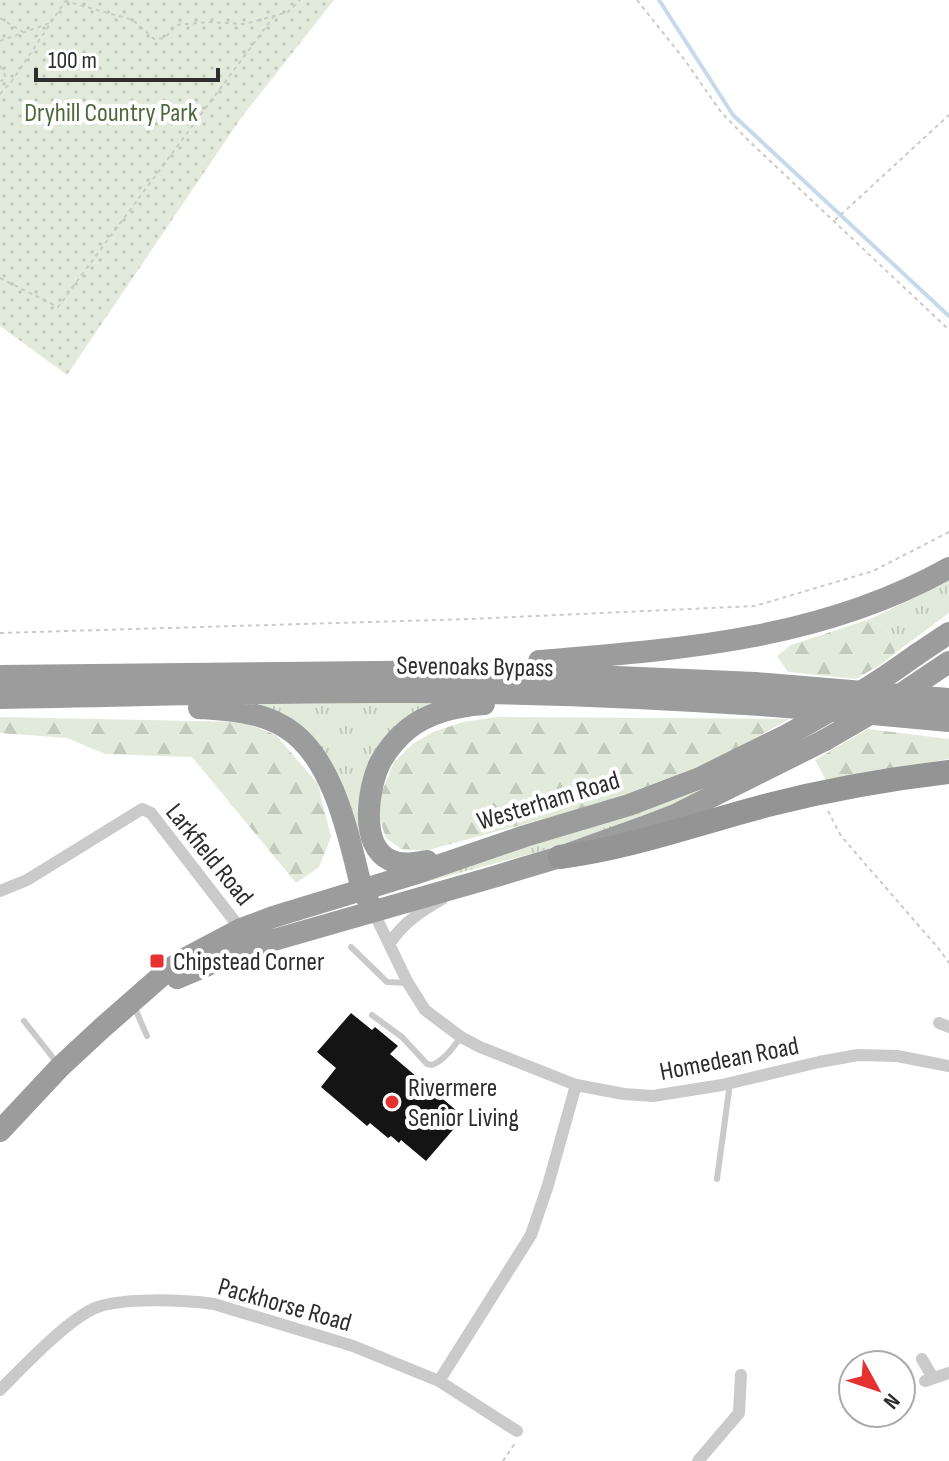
<svg xmlns="http://www.w3.org/2000/svg" width="949" height="1461" viewBox="0 0 949 1461" font-family="'Sofia Sans Condensed',sans-serif">
	<style>
		.grass { fill: url(#grass-tufts) }
		.forest { fill: url(#forest-firs) }
		.park { fill: url(#park-dots) }
		.lines { fill: none; stroke-linecap: round; stroke-linejoin: round }
		.stream { stroke: #c7daeb; stroke-width: 4 }
		.building { fill: #141414 }
		.path { stroke: #cacaca; stroke-width: 2; stroke-dasharray: 4 4; stroke-linecap: butt }
		.service { stroke: #cacaca; stroke-width: 6 }
		.minor { stroke: #cacaca; stroke-width: 12 }
		.trunk { stroke: #9c9c9c; stroke-width: 22 }
		.motorway { stroke: #949494; stroke-width: 24 }
		.trunk-bridge { stroke: #9c9c9c; stroke-width: 22 }
		.poi-dot { fill: #e5312f; stroke: #fff; stroke-width: 3 }
		.labels { text-anchor: middle; stroke-width: 8; stroke-linejoin: round; paint-order: stroke }
		.park-label { font-size: 26px; fill: #4d693b; stroke: #fff }
		.street-label { font-size: 26px; fill: #2d2d2d; stroke: #fff }
		.poi-label { font-size: 26px; fill: #2d2d2d; stroke: #fff; text-anchor: start }
	</style>
	<defs>
		<pattern id="grass-tufts" width="24" height="20" patternUnits="userSpaceOnUse" patternTransform="scale(2)"><rect width="24" height="20" fill="#e2ebdb"/><path d="M3 7l-1-3M5 7V3M7 7l1-3M15 17l-1-3M17 17v-4M19 17l1-3" fill="none" stroke="#c2cabc"/></pattern>
		<pattern id="forest-firs" width="22" height="20" patternUnits="userSpaceOnUse" patternTransform="scale(2)"><rect width="22" height="20" fill="#e2ebdb"/><path d="M5 1l3.5 6h-7zM16 11l3.5 6h-7z" fill="#c2cabc"/></pattern>
		<pattern id="park-dots" width="8" height="8" patternUnits="userSpaceOnUse" patternTransform="scale(2)"><rect width="8" height="8" fill="#e2ebdb"/><path d="M2 2h.1M6 6h.1" fill="none" stroke="#c2cabc" stroke-width="1.8" stroke-linecap="round"/></pattern>
	</defs>
	<rect width="100%" height="100%" fill="#fff"/>
	<path class="grass" d="M 949,581 L 949,613 L 895,653 L 889,632 L 870,619 Z
		M 244,701 L 448,702 L 362,783 L 358,805 L 360,842 L 338,775 Z
		M 711,781 L 714,789 L 567,844 L 389,892 Z"/>
	<path class="forest" d="M 870,619 L 889,632 L 895,653 L 883,663 L 856,679 L 788,672 L 777,656 L 791,645 Z
		M 0,717 L 242,722 L 276,735 L 318,784 L 331,837 L 319,867 L 296,883 L 192,757 L 105,754 L 67,738 L 0,733 Z
		M 496,717 L 789,719 L 715,761 L 638,793 L 425,851 L 401,849 L 386,838 L 379,817 L 381,794 L 394,762 L 414,743 L 433,732 L 463,722 Z
		M 868,729 L 949,739 L 949,759 L 826,780 L 815,760 Z"/>
	<path class="park" d="M 0,0 L 334,0 L 241,118 L 67,375 L 0,326 Z"/>
	<g class="lines">
		<path class="stream" d="M 659,0 L 733,115 L 949,316"/>
	</g>
	<path class="building" d="M 351,1013 L 372,1030 L 375,1027 L 398,1046 L 390,1054 L 464,1117 L 426,1161 L 401,1140 L 399,1143 L 391,1136 L 388,1138 L 370,1123 L 367,1126 L 321,1087 L 336,1068 L 317,1052 Z"/>
	<g class="lines">
		<path class="path" d="M 637,0 L 684,59 L 721,112 L 749,141 L 949,330
			M 65,1 L 133,20 L 154,39 L 165,38 L 176,25 L 209,22 L 245,24 L 288,12 L 300,0
			M 0,18 L 23,32
			M 0,41 L 50,23
			M 0,66 L 6,77 L 0,82
			M 0,94 L 12,81 L 66,0
			M 835,220 L 949,115
			M 0,278 L 58,307 L 274,16
			M 0,633 L 470,619 L 755,606 L 873,571 L 949,532
			M 828,811 L 841,836 L 939,949 L 949,963
			M 503,1461 L 515,1443"/>
		<path class="service" d="M 351,947 L 387,982 L 408,983
			M 134,1006 L 147,1036
			M 372,1015 L 402,1037 L 427,1064 L 432,1065 C 445,1060 453,1047 461,1037
			M 24,1021 L 58,1064
			M 717,1179 L 730,1083"/>
		<path class="minor" d="M 0,891 L 27,880 L 142,809 L 151,813 L 243,932
			M 373,911 L 408,983 L 425,1010 L 461,1037 L 480,1047 L 576,1085 L 624,1094 L 653,1096 L 722,1085 L 819,1062 L 858,1055 L 897,1056 L 949,1066
			M 390,943 C 403,923 421,911 442,899
			M 939,1023 L 949,1027
			M 922,1359 L 933,1378
			M 439,1381 L 517,1431
			M 925,1381 L 949,1373
			M 0,1390 C 23,1367 67,1320 95,1308 C 122,1297 185,1300 214,1304 L 353,1346 L 439,1381 L 531,1235 L 548,1185 L 576,1085
			M 698,1461 L 739,1413 L 741,1375"/>
		<path class="trunk" d="M 916,655 L 949,633
			M 539,661 C 682,649 820,640 949,568
			M 0,676 L 476,671 L 755,683 L 949,699
			M 0,698 C 137,696 274,691 411,692 C 591,693 770,703 949,721
			M 199,708 C 228,710 257,711 283,726 C 334,755 349,838 362,890 L 368,900
			M 427,861 C 415,863 402,866 390,860 C 359,846 368,787 380,763 C 387,750 397,738 408,729 C 429,712 457,706 484,704
			M 177,978 L 253,946 L 490,878 L 560,857 L 646,826 L 675,815 L 825,740
			M 0,1131 L 60,1067 L 102,1028 L 167,971 L 188,957 L 241,929 L 273,917 L 414,874 L 525,836 L 629,805 L 700,778 L 789,734"/>
		<path class="motorway" d="M 560,857 C 631,848 699,823 768,805 C 827,790 888,779 949,772"/>
		<path class="trunk-bridge" d="M 789,734 C 833,710 875,685 916,655
			M 825,740 L 882,707 L 949,662"/>
	</g>
	<g class="poi-dot">
		<rect x="149" y="953" width="16" height="16" rx="4"/>
		<circle cx="392" cy="1102" r="8"/>
	</g>
	<g class="labels">
		<g class="park-label">
			<text x="111" y="121">Dryhill Country Park</text>
		</g>
		<g class="street-label">
			<text transform="translate(475 666) rotate(1)" y="9">Sevenoaks Bypass</text>
			<text transform="translate(548 800) rotate(-17)" y="9">Westerham Road</text>
			<text transform="translate(210 854) rotate(51)" y="9">Larkfield Road</text>
			<text transform="translate(729 1058) rotate(-11)" y="9">Homedean Road</text>
			<text transform="translate(285 1304) rotate(16)" y="9">Packhorse Road</text>
		</g>
		<g class="poi-label">
			<text x="173" y="970">Chipstead Corner</text>
			<text x="408" y="1096">Rivermere<tspan x="408" dy="30">Senior Living</tspan></text>
		</g>
	</g>
	<g transform="translate(877 1389) rotate(130)"><circle r="38" fill="#ffffff" stroke="#ababab" stroke-width="2"/>
	<path d="M0-6L14 30L0 20L-14 30Z" fill="#e5312f"/>
	<text y="-12" font-size="22" font-weight="bold" text-anchor="middle" fill="#2d2d2d">N</text>
	</g>
	<path d="M36 68v12h182v-12" fill="none" stroke="#2d2d2d" stroke-width="4"/>
	<text x="48" y="68" font-size="24" fill="#2d2d2d" stroke="#ffffff" stroke-width="6" paint-order="stroke">100 m</text>
</svg>
